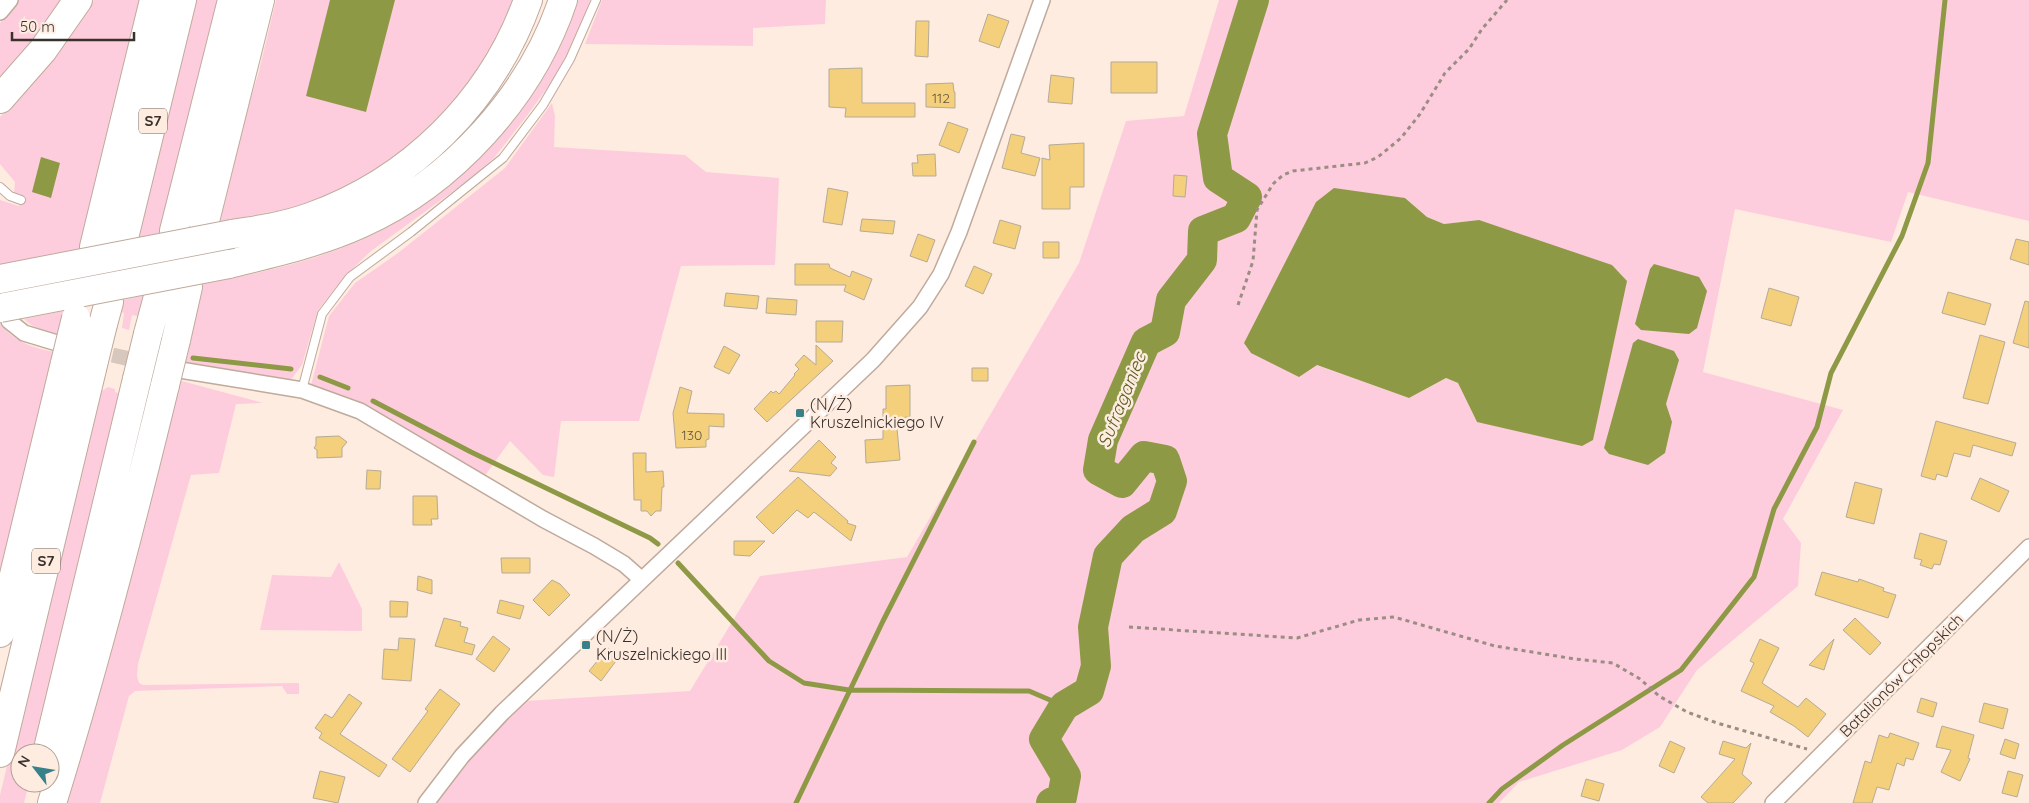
<svg xmlns="http://www.w3.org/2000/svg" width="2029" height="803" viewBox="0 0 2029 803" font-family="Quicksand,sans-serif">
	<style>
		.green { fill: #fecddd; fill-rule: evenodd }
		.water { fill: #8e9945 }
		.lines { fill: none; stroke-linecap: round; stroke-linejoin: round }
		.stream { stroke: #8e9945; stroke-width: 5 }
		.river { stroke: #8e9945; stroke-width: 30 }
		.building { fill: #f4cf7c; stroke: #b5ab96 }
		.minor-tunnel { stroke: #d7c7bc; stroke-width: 15; stroke-dasharray: 15 8; stroke-linecap: butt }
		.service-casing { stroke: #bfaa9c; stroke-width: 10 }
		.minor-casing { stroke: #bfaa9c; stroke-width: 18 }
		.motorway-casing { stroke: #bfaa9c; stroke-width: 30 }
		.path { stroke: #9a8d84; stroke-width: 3; stroke-dasharray: 4 4; stroke-linecap: butt }
		.service { stroke: #fff; stroke-width: 8 }
		.minor { stroke: #fff; stroke-width: 15 }
		.motorway { stroke: #fff; stroke-width: 28 }
		.motorway-bridge-casing { stroke: #bfaa9c; stroke-width: 30; stroke-linecap: butt }
		.motorway-bridge { stroke: #fff; stroke-width: 28 }
		.poi-dot { fill: #398189; stroke: #feece0; stroke-width: 2 }
		.labels { text-anchor: middle; stroke-width: 5; stroke-linejoin: round; paint-order: stroke }
		.number-label { font-size: 14px; fill: #68583f }
		.shield { fill: #feece0; stroke: #746961; stroke-width: 1 }
		.shield-label { font-size: 15px; font-weight: bold; fill: #39312b }
		.poi-label { font-size: 16px; fill: #39312b; stroke: #feece0; text-anchor: start }
		.street-label { font-size: 16px; fill: #39312b; stroke: #feece0 }
		.water-label { font-size: 18px; font-style: italic; fill: #555d20; stroke: #feece0 }
	</style>
	<rect width="100%" height="100%" fill="#feece0"/>
	<path class="green" d="M 19,0 L 65,0 L 43,30 L 0,78 L 0,23 Z
		M 94,0 L 146,0 L 87,249 L 0,266 L 0,200 L 19,206 L 21,197 L 14,193 L 15,182 L 0,164 L 0,117 L 42,72 Z
		M 196,0 L 221,0 L 164,233 L 138,238 Z
		M 276,0 L 520,0 L 483,70 L 426,134 L 375,174 L 315,202 L 276,214 L 275,211 L 214,223 L 226,175 L 258,75 Z
		M 578,0 L 590,0 L 584,18 L 569,51 L 551,83 L 526,117 L 494,158 L 470,179 L 371,251 L 345,276 L 318,310 L 302,365 L 290,381 L 182,362 L 203,284 C 248,275 295,266 339,249 C 451,208 539,112 578,0 Z
		M 602,0 L 826,0 L 825,24 L 753,28 L 753,46 L 585,44 Z
		M 1219,0 L 2029,0 L 2029,221 L 1908,192 L 1891,242 L 1735,209 L 1703,372 L 1843,410 L 1783,519 L 1801,543 L 1798,586 L 1697,670 L 1660,727 L 1622,750 L 1519,782 L 1499,803 L 435,803 L 479,749 L 525,701 L 690,691 L 760,576 L 907,557 L 1079,263 L 1126,121 L 1184,116 ZM 1405,198 L 1427,217 L 1444,224 L 1479,220 L 1477,422 L 1458,383 L 1446,378 L 1409,398 L 1316,365 Z
		M 552,103 L 555,116 L 554,147 L 685,155 L 706,172 L 779,178 L 775,265 L 681,266 L 639,421 L 561,421 L 554,477 L 543,475 L 510,441 L 484,477 L 356,400 L 311,385 L 329,316 L 355,283 L 398,253 L 505,168 Z
		M 146,295 L 141,317 L 132,315 L 129,330 L 122,328 L 124,313 L 116,311 L 119,301 Z
		M 64,311 L 59,335 C 46,331 34,329 24,319 Z
		M 0,324 C 15,342 33,348 55,352 L 0,599 Z
		M 178,380 L 263,403 L 236,404 L 219,473 L 191,475 L 138,664 L 137,676 L 139,683 L 143,685 L 299,683 L 299,694 L 287,694 L 282,686 L 135,691 L 129,696 L 100,803 L 65,803 Z
		M 108,387 L 115,389 L 115,392 L 124,395 L 37,753 L 20,753 L 20,783 L 29,783 L 24,803 L 0,803 L 0,795 L 97,394 Z
		M 339,562 L 362,609 L 362,631 L 260,630 L 272,575 L 331,577 Z"/>
	<path class="water" d="M 330,0 L 395,0 L 366,112 L 306,96 Z
		M 41,157 L 60,163 L 51,198 L 32,192 Z
		M 1334,188 L 1405,198 L 1427,217 L 1444,224 L 1479,220 L 1612,265 L 1627,281 L 1593,440 L 1582,446 L 1477,422 L 1458,383 L 1446,378 L 1409,398 L 1317,365 L 1299,377 L 1251,353 L 1244,343 L 1316,202 Z
		M 1654,264 L 1699,277 L 1707,291 L 1697,328 L 1689,334 L 1641,330 L 1635,324 L 1650,269 Z
		M 1638,339 L 1674,351 L 1679,360 L 1666,404 L 1672,422 L 1665,453 L 1648,465 L 1609,454 L 1604,448 L 1633,343 Z"/>
	<g class="lines">
		<path class="stream" d="M 193,358 L 291,369
			M 320,377 L 348,388
			M 373,401 L 471,452 L 650,538 L 658,544
			M 678,563 L 769,661 L 804,683 L 849,690 L 1029,691 L 1064,706
			M 796,803 L 883,621 L 974,442
			M 1489,803 L 1502,789 L 1563,745 L 1681,670 L 1754,577 L 1774,509 L 1817,427 L 1831,373 L 1902,236 L 1928,163 L 1945,0"/>
		<path class="river" d="M 1051,803 L 1062,797 L 1066,776 L 1044,739 L 1064,706 L 1089,691 L 1096,666 L 1093,627 L 1108,556 L 1133,529 L 1162,511 L 1172,481 L 1165,460 L 1144,456 L 1122,483 L 1098,470 L 1103,440 L 1146,342 L 1165,332 L 1171,300 L 1202,260 L 1203,231 L 1236,218 L 1247,197 L 1218,178 L 1212,134 L 1254,0"/>
	</g>
	<path class="building" d="M 988,14 L 1009,21 L 999,48 L 979,41 Z
		M 916,21 L 929,21 L 928,57 L 915,56 Z
		M 1111,62 L 1157,62 L 1157,93 L 1111,93 Z
		M 862,68 L 862,103 L 915,103 L 915,117 L 845,117 L 846,108 L 829,107 L 829,69 Z
		M 1051,75 L 1074,78 L 1072,104 L 1048,102 Z
		M 953,83 L 954,92 L 955,92 L 955,108 L 926,107 L 926,84 Z
		M 948,122 L 968,129 L 959,153 L 939,145 Z
		M 1011,134 L 1025,137 L 1021,153 L 1040,158 L 1035,176 L 1002,168 Z
		M 1084,143 L 1084,187 L 1070,187 L 1070,209 L 1042,209 L 1042,158 L 1050,160 L 1049,145 Z
		M 935,154 L 936,176 L 913,176 L 912,163 L 918,163 L 917,155 Z
		M 1174,175 L 1187,176 L 1185,197 L 1173,196 Z
		M 828,188 L 848,192 L 842,225 L 823,222 Z
		M 862,219 L 895,221 L 893,234 L 860,231 Z
		M 1000,220 L 1021,226 L 1015,249 L 993,243 Z
		M 918,234 L 935,240 L 927,262 L 910,256 Z
		M 2016,239 L 2029,242 L 2029,265 L 2010,259 Z
		M 1043,242 L 1059,242 L 1059,258 L 1043,258 Z
		M 795,264 L 829,264 L 830,268 L 850,277 L 852,271 L 872,279 L 864,300 L 844,291 L 846,285 L 795,285 Z
		M 974,266 L 992,274 L 983,294 L 965,286 Z
		M 1769,288 L 1799,297 L 1791,326 L 1761,318 Z
		M 1948,292 L 1991,304 L 1985,325 L 1942,313 Z
		M 726,293 L 759,296 L 757,309 L 724,306 Z
		M 767,298 L 797,300 L 796,315 L 766,313 Z
		M 2025,301 L 2029,302 L 2029,348 L 2013,343 Z
		M 816,321 L 843,321 L 842,342 L 816,342 Z
		M 1980,335 L 2005,342 L 1988,404 L 1963,398 Z
		M 816,345 L 833,361 L 767,422 L 754,409 L 771,391 L 773,393 L 776,391 L 779,394 L 795,375 L 794,374 L 799,369 L 795,365 L 804,355 L 816,365 Z
		M 724,346 L 740,355 L 729,374 L 714,367 Z
		M 972,368 L 988,368 L 988,381 L 972,381 Z
		M 910,385 L 910,417 L 896,418 L 900,460 L 866,463 L 865,440 L 883,439 L 883,409 L 886,409 L 886,386 Z
		M 680,387 L 692,391 L 687,413 L 724,414 L 724,427 L 709,426 L 709,439 L 706,440 L 706,447 L 676,448 L 673,413 Z
		M 1936,421 L 2016,443 L 2012,456 L 1973,445 L 1970,457 L 1954,453 L 1947,477 L 1937,474 L 1935,480 L 1921,476 Z
		M 339,436 L 347,442 L 342,448 L 342,457 L 317,458 L 317,450 L 314,448 L 316,445 L 316,437 Z
		M 819,440 L 836,457 L 831,463 L 837,468 L 830,476 L 789,471 Z
		M 633,453 L 646,453 L 646,472 L 663,471 L 664,487 L 662,487 L 661,511 L 656,511 L 651,516 L 647,511 L 641,511 L 641,500 L 634,500 Z
		M 367,470 L 381,471 L 380,489 L 366,489 Z
		M 798,477 L 848,521 L 847,523 L 856,526 L 851,541 L 814,512 L 808,518 L 797,510 L 773,534 L 756,517 Z
		M 1980,478 L 2009,491 L 1999,512 L 1971,499 Z
		M 1855,482 L 1882,489 L 1874,524 L 1846,517 Z
		M 413,496 L 437,496 L 438,519 L 431,519 L 432,525 L 413,525 Z
		M 1920,533 L 1947,541 L 1940,565 L 1934,564 L 1932,569 L 1920,565 L 1922,560 L 1914,558 Z
		M 734,541 L 765,541 L 750,556 L 734,555 Z
		M 501,558 L 530,558 L 530,573 L 502,573 Z
		M 1822,572 L 1858,582 L 1859,579 L 1884,588 L 1883,591 L 1896,595 L 1888,618 L 1815,595 Z
		M 418,576 L 432,580 L 432,594 L 417,590 Z
		M 552,580 L 560,584 L 570,595 L 549,616 L 533,600 Z
		M 500,600 L 524,606 L 520,619 L 497,613 Z
		M 390,601 L 408,602 L 407,617 L 390,617 Z
		M 444,618 L 461,622 L 460,626 L 468,628 L 464,642 L 475,645 L 472,655 L 435,646 Z
		M 1855,618 L 1881,643 L 1870,655 L 1843,630 Z
		M 493,636 L 510,649 L 494,672 L 476,659 Z
		M 399,638 L 415,639 L 411,681 L 382,679 L 384,649 L 398,650 Z
		M 1760,639 L 1779,648 L 1762,683 L 1798,707 L 1806,698 L 1826,714 L 1808,737 L 1794,726 L 1770,712 L 1774,706 L 1741,691 L 1754,663 L 1750,661 Z
		M 1834,639 L 1824,670 L 1809,665 Z
		M 608,648 L 619,657 L 601,681 L 589,671 Z
		M 440,689 L 460,704 L 410,772 L 392,759 L 428,711 L 425,709 Z
		M 349,694 L 362,703 L 340,734 L 387,765 L 379,777 L 319,738 L 322,733 L 315,728 L 325,714 L 332,718 Z
		M 1921,698 L 1937,703 L 1933,717 L 1917,712 Z
		M 1984,703 L 2008,709 L 2003,729 L 1979,722 Z
		M 1942,726 L 1974,735 L 1968,758 L 1970,759 L 1960,781 L 1941,772 L 1951,750 L 1936,747 Z
		M 1890,733 L 1919,743 L 1913,760 L 1906,758 L 1904,766 L 1897,763 L 1889,790 L 1877,787 L 1872,803 L 1853,803 L 1865,761 L 1871,763 L 1879,735 L 1888,738 Z
		M 2005,739 L 2019,744 L 2015,759 L 2000,754 Z
		M 1670,741 L 1685,748 L 1674,773 L 1659,766 Z
		M 1723,741 L 1746,748 L 1751,743 L 1742,774 L 1752,783 L 1733,803 L 1708,803 L 1701,797 L 1735,759 L 1719,754 Z
		M 320,771 L 345,777 L 338,803 L 313,798 Z
		M 2008,771 L 2023,775 L 2017,797 L 2002,793 Z
		M 1586,779 L 1604,784 L 1599,801 L 1581,796 Z"/>
	<g class="lines">
		<path class="minor-tunnel" d="M 90,350 L 148,363"/>
		<g class="service-casing">
			<path id="service" d="M 0,187 L 10,196 L 21,200
				M 302,390 L 322,314 L 350,277 L 411,232 L 503,158 L 543,105 L 570,59 L 596,0"/>
		</g>
		<g class="minor-casing">
			<path id="minor" d="M 0,12 L 10,0
				M 9,321 L 24,333 L 57,343
				M 180,370 L 302,390 L 360,411 L 543,519 L 594,546 L 624,564 L 641,579
				M 426,803 L 462,756 L 502,713 L 873,360 L 920,307 L 941,274 L 959,232 L 1042,0
				M 1773,803 L 2029,547"/>
		</g>
		<g class="motorway-casing">
			<path id="motorway" d="M 0,99 L 43,50 L 78,0
				M 204,225 L 260,0
				M 174,231 L 232,0
				M 232,234 C 258,230 285,226 310,217 C 411,181 492,101 528,0
				M 123,242 L 182,0
				M 94,247 L 154,0
				M 229,264 C 273,253 318,243 360,224 C 452,183 531,96 563,0
				M 103,324 L 109,302
				M 148,334 L 159,293
				M 176,340 L 188,287
				M 0,633 L 65,363
				M 0,753 L 92,369
				M 47,753 L 137,379
				M 52,803 C 95,665 131,525 165,385"/>
		</g>
		<path class="path" d="M 1238,305 L 1253,261 L 1257,210 L 1273,184 L 1283,175 L 1293,171 L 1365,163 L 1378,157 L 1401,138 L 1420,114 L 1445,73 L 1469,49 L 1482,29 L 1507,0
			M 1129,627 L 1297,638 L 1359,620 L 1394,617 L 1495,646 L 1575,659 L 1613,663 L 1640,679 L 1659,696 L 1687,712 L 1717,723 L 1807,749"/>
		<use href="#service" class="service"/>
		<use href="#minor" class="minor"/>
		<use href="#motorway" class="motorway"/>
		<g class="motorway-bridge-casing">
			<path id="motorway-bridge" d="M 0,279 L 232,234
				M 0,308 L 229,264
				M 65,363 L 76,318
				M 92,369 L 103,324
				M 137,379 L 148,334
				M 165,385 L 176,340"/>
		</g>
		<use href="#motorway-bridge" class="motorway-bridge"/>
	</g>
	<g class="poi-dot">
		<rect x="795" y="408" width="10" height="10" rx="2.5"/>
		<rect x="581" y="640" width="10" height="10" rx="2.5"/>
	</g>
	<g class="labels">
		<g class="number-label">
			<text x="941" y="103">112</text>
			<text x="692" y="440">130</text>
		</g>
		<g class="shield">
			<rect x="139" y="108.5" width="28" height="25" rx="4"/>
			<rect x="32" y="548.5" width="28" height="25" rx="4"/>
		</g>
		<g class="shield-label">
			<text x="153" y="126">S7</text>
			<text x="46" y="566">S7</text>
		</g>
		<g class="poi-label">
			<text x="810" y="410">(N/Ż)<tspan x="810" dy="18">Kruszelnickiego IV</tspan></text>
			<text x="596" y="642">(N/Ż)<tspan x="596" dy="18">Kruszelnickiego III</tspan></text>
		</g>
		<g class="street-label">
			<text transform="translate(1901 675) rotate(-45)" y="6">Batalionów Chłopskich</text>
		</g>
		<g class="water-label">
			<text transform="translate(1122 400) rotate(-68)" y="6">Sufraganiec</text>
		</g>
	</g>
	<g transform="translate(35 768) rotate(301)"><circle r="24" fill="#feece0" stroke="#afa198"/>
	<path d="M0-4L9 19L0 12L-9 19Z" fill="#398189"/>
	<text y="-8" font-size="14" font-weight="bold" text-anchor="middle" fill="#39312b">N</text>
	</g>
	<path d="M12 32v8h122v-8" fill="none" stroke="#39312b" stroke-width="2.5"/>
	<text x="20" y="32" font-size="15" fill="#39312b" stroke="#feece0" stroke-width="4" paint-order="stroke">50 m</text>
</svg>
